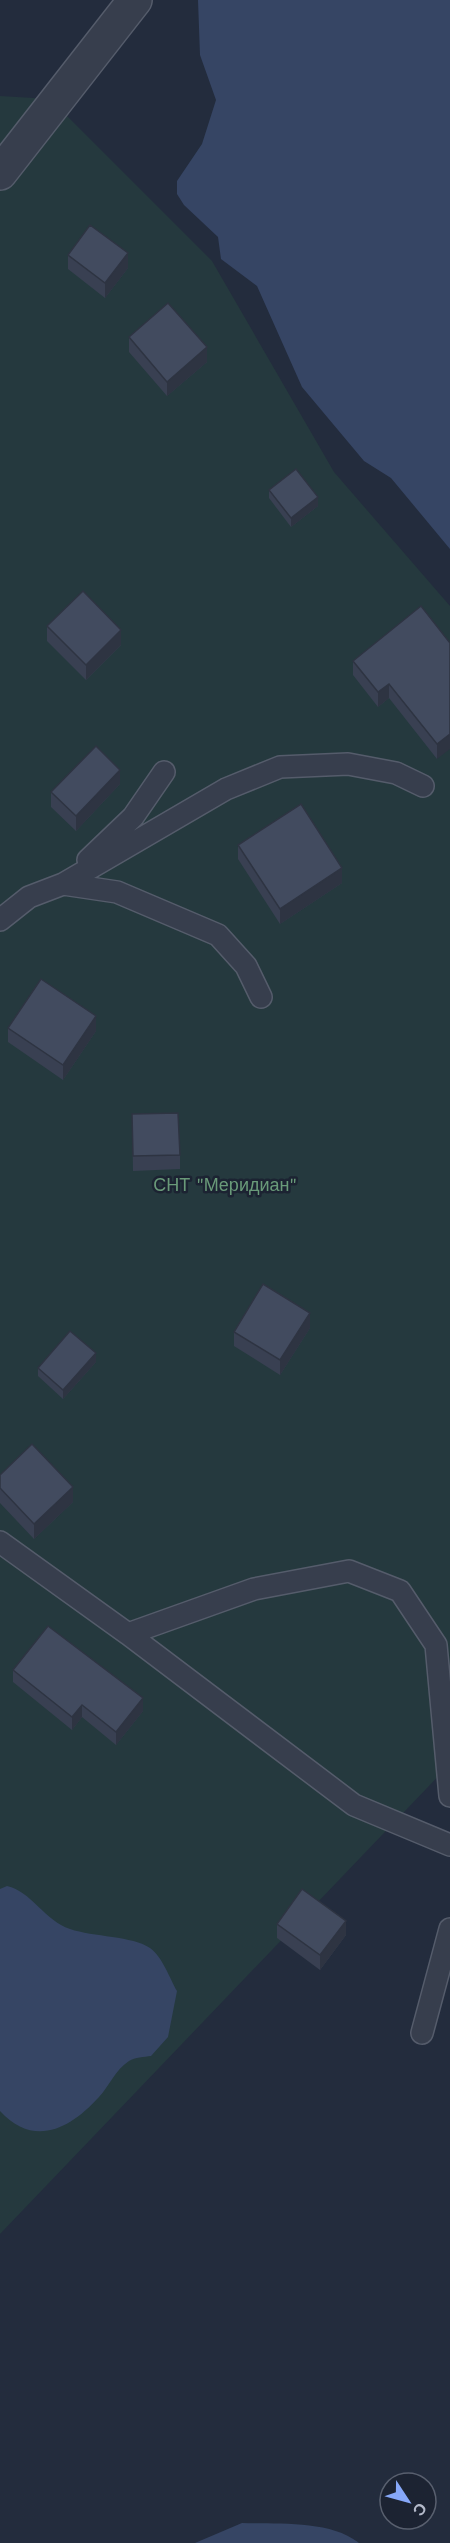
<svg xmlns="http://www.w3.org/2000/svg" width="450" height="2543" viewBox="0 0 450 2543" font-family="'Work Sans',sans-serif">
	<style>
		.green { fill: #25393e }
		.water { fill: #364564 }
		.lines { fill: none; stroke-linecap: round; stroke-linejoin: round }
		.lane-casing { stroke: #555c6b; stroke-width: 24 }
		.street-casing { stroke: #555c6b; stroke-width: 36 }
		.lane { stroke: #373e4d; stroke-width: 21 }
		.street { stroke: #373e4d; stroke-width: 33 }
		.wall { fill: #394052 }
		.shaded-wall { fill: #2e3442 }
		.building { fill: #424b5f; stroke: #2e3442; stroke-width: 1.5 }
		.labels { text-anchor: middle; stroke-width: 5; stroke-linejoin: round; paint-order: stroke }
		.park-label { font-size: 18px; fill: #699a79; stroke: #1c2332 }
	</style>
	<rect width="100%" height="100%" fill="#232c3d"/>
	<path class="green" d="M 0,96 L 50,99 L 212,261 L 334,472 L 450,606 L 450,1764 L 0,2234 Z"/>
	<path class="water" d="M 198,0 L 450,0 L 450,549 L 391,478 L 364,461 L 302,387 L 257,286 L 221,259 L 218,237 L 184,205 L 177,194 L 177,181 L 202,144 L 216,100 L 200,55 Z
		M 7,1886 C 31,1891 45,1921 70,1929 C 93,1937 133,1936 150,1948 C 162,1956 170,1979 177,1991 L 168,2037 L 151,2056 C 144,2057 135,2057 129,2061 C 115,2070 110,2085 99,2097 C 70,2129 34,2148 0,2111 L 0,1889 Z
		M 242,2523 C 277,2524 331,2520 359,2543 L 195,2543 Z"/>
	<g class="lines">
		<g class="lane-casing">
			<path id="lane" d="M 88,860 L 133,817 L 164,772
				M 63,884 L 226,789 L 280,767 L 348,764 L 396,773 L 423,786
				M 0,920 L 29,897 L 63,884 L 117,892 L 218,935 L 246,966 L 261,997
				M 0,1542 L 128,1634 L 254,1589 L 349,1571 L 400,1591 L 436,1645 L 450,1796
				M 128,1634 L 354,1805 L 450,1845
				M 422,2033 L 450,1929"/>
		</g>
		<g class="street-casing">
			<path id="street" d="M 0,173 L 135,0"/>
		</g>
		<use href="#lane" class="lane"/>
		<use href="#street" class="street"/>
	</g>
	<path class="wall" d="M 68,255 L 128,268 L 105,298 L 68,269 Z
		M 129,337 L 207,362 L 167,396 L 129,352 Z
		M 269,490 L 318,506 L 291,527 L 269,498 Z
		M 47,626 L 121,645 L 86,680 L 47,641 Z
		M 450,643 L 437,759 L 389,698 L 378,707 L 353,675 L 353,661 Z
		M 120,784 L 76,831 L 51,807 L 51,792 Z
		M 238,845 L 342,883 L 280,924 L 238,859 Z
		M 8,1028 L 96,1031 L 63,1080 L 8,1042 Z
		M 132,1114 L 180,1155 L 180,1169 L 133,1171 Z
		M 310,1328 L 280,1375 L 234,1346 L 234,1332 Z
		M 96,1362 L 63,1399 L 38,1376 L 38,1368 Z
		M 0,1475 L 73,1502 L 34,1539 L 0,1503 Z
		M 13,1670 L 143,1711 L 116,1745 L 82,1717 L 72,1730 L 13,1682 Z
		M 277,1924 L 346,1935 L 320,1970 L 277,1938 Z"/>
	<path class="shaded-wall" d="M 128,253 L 128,268 L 105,298 L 105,283 Z
		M 207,347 L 207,362 L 167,396 L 167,382 Z
		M 318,497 L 318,506 L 291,527 L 291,518 Z
		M 121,630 L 121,645 L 86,680 L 86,665 Z
		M 389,684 L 389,698 L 378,707 L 378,692 Z
		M 450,734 L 450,749 L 437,759 L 437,744 Z
		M 120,770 L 120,784 L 76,831 L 76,816 Z
		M 342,868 L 342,883 L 280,924 L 280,909 Z
		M 96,1016 L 96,1031 L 63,1080 L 63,1065 Z
		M 310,1313 L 310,1328 L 280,1375 L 280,1360 Z
		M 96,1353 L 96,1362 L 63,1399 L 63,1390 Z
		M 73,1487 L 73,1502 L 34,1539 L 34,1524 Z
		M 143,1698 L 143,1711 L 116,1745 L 116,1732 Z
		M 82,1705 L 82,1717 L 72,1730 L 72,1717 Z
		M 346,1921 L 346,1935 L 320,1970 L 320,1955 Z"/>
	<path class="building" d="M 90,225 L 128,253 L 105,283 L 68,255 Z
		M 168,303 L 207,347 L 167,382 L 129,337 Z
		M 296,469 L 318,497 L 291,518 L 269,490 Z
		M 83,591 L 121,630 L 86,665 L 47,626 Z
		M 421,606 L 450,643 L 450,734 L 437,744 L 389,684 L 378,692 L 353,661 Z
		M 96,746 L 120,770 L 76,816 L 51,792 Z
		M 301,804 L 342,868 L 280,909 L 238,845 Z
		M 41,979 L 96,1016 L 63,1065 L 8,1028 Z
		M 178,1113 L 180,1155 L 133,1156 L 132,1114 Z
		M 263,1284 L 310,1313 L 280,1360 L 234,1332 Z
		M 70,1331 L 96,1353 L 63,1390 L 38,1368 Z
		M 32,1444 L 73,1487 L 34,1524 L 0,1488 L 0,1475 Z
		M 48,1626 L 143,1698 L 116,1732 L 82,1705 L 72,1717 L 13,1670 Z
		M 302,1889 L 346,1921 L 320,1955 L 277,1924 Z"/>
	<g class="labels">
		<g class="park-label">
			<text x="225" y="1191">СНТ "Меридиан"</text>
		</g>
	</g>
	<g transform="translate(408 2501) rotate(126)"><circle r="28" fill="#1c2332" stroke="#585f6e" stroke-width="1.5"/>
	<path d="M0-4.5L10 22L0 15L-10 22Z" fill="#87a8f9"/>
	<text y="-9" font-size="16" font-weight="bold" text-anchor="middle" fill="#b3b9c9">С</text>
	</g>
</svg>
